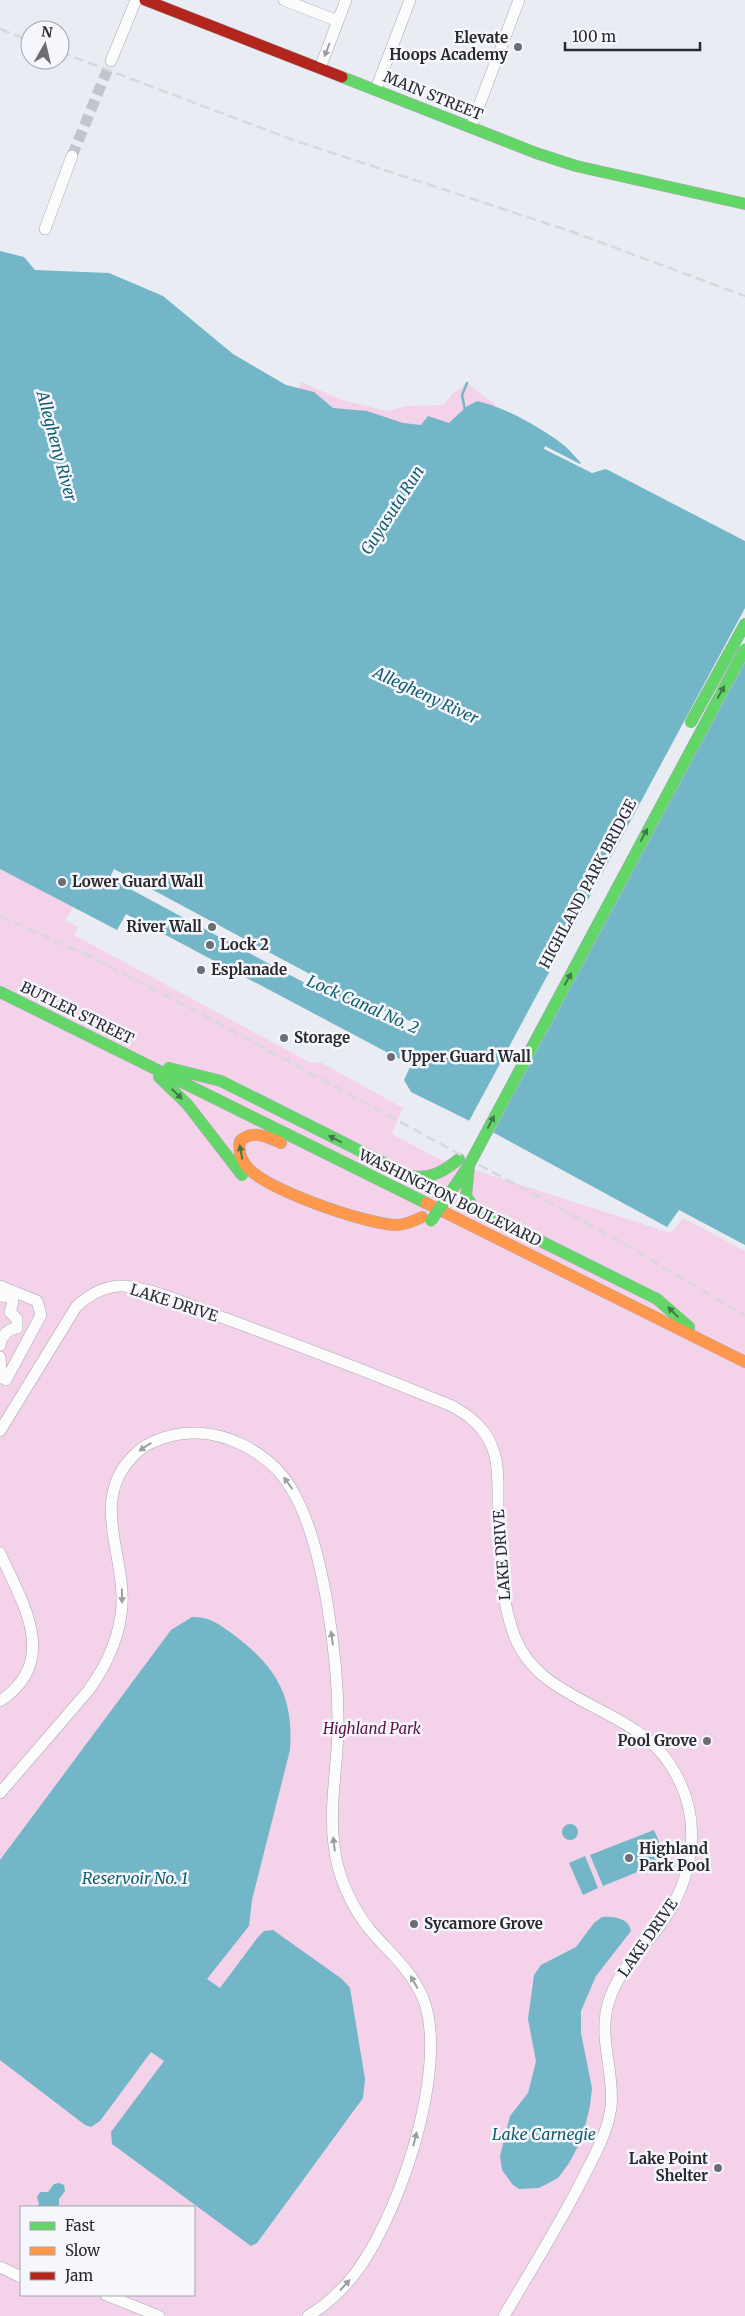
<svg xmlns="http://www.w3.org/2000/svg" width="745" height="2316" viewBox="0 0 745 2316" font-family="Merriweather,serif">
	<style>
		.green { fill: #f3d2ea; fill-rule: evenodd }
		.water { fill: #73b6c8; fill-rule: evenodd }
		.pier { fill: #eaecf4; fill-rule: evenodd }
		.lines { fill: none; stroke-linecap: round; stroke-linejoin: round }
		.stream { stroke: #73b6c8; stroke-width: 2.5 }
		.street-tunnel { stroke: #c3c5cd; stroke-width: 11; stroke-dasharray: 11 5.5; stroke-linecap: butt }
		.street-casing { stroke: #a7a8ae; stroke-width: 12 }
		.fast-casing { stroke: #a7a8ae; stroke-width: 12 }
		.slow-casing { stroke: #a7a8ae; stroke-width: 12 }
		.jam-casing { stroke: #a7a8ae; stroke-width: 12 }
		.street { stroke: #fcfcfd; stroke-width: 11 }
		.fast { stroke: #63d668; stroke-width: 11 }
		.slow { stroke: #ff974d; stroke-width: 11 }
		.jam { stroke: #b3261e; stroke-width: 11 }
		.rail { stroke: #d8d8da; stroke-width: 2.5; stroke-dasharray: 10 5; stroke-linecap: butt }
		.fast-bridge-casing { stroke: #98a3b0; stroke-width: 12; stroke-linecap: butt }
		.fast-bridge { stroke: #63d668; stroke-width: 11 }
		.oneway { fill: #9d9ea0 }
		.oneway2 { fill: #437749 }
		.poi-dot { fill: #6d6e74; stroke: #f6f7fd; stroke-width: 2 }
		.labels { text-anchor: middle; stroke-width: 5; stroke-linejoin: round; paint-order: stroke }
		.poi-label { font-size: 15px; font-weight: bold; fill: #292a2f; stroke: #f6f7fd; text-anchor: start }
		.street-label { font-size: 15px; fill: #292a2f; stroke: #f6f7fd }
		.park-label { font-size: 15px; font-style: italic; fill: #5d1146; stroke: #f6f7fd }
		.water-label { font-size: 16px; font-style: italic; fill: #105e6e; stroke: #f6f7fd }
	</style>
	<rect width="100%" height="100%" fill="#eaecf4"/>
	<path class="green" d="M 301,382 L 342,400 L 386,411 L 407,406 L 444,405 L 452,394 L 467,383 L 496,405 L 474,421 L 430,445 L 297,394 Z
		M 0,869 L 73,907 L 65,920 L 78,927 L 74,935 L 311,1063 L 320,1062 L 403,1108 L 392,1134 L 437,1158 L 671,1233 L 683,1218 L 745,1251 L 745,2316 L 0,2316 ZM 21,2207 L 194,2207 L 194,2295 L 21,2295 Z"/>
	<path class="water" d="M 0,251 L 24,257 L 35,270 L 109,273 L 163,296 L 233,354 L 286,385 L 314,392 L 333,408 L 367,411 L 403,423 L 421,425 L 428,416 L 449,423 L 466,407 L 477,401 C 504,407 538,426 561,443 C 572,451 580,464 592,473 L 606,469 L 745,541 L 745,1245 L 679,1210 L 667,1227 L 498,1135 L 411,1092 L 404,1080 L 411,1065 L 126,914 L 117,930 L 0,869 ZM 114,870 L 328,984 L 332,990 L 331,992 L 324,993 L 110,878 Z
		M 192,1617 C 210,1616 220,1625 234,1635 C 276,1667 294,1696 290,1750 L 252,1900 L 249,1926 L 207,1979 L 220,1988 L 258,1937 L 264,1931 L 273,1930 L 342,1979 L 350,1988 L 365,2079 L 363,2098 L 257,2243 L 251,2246 L 112,2144 L 111,2132 L 164,2061 L 151,2052 L 100,2121 L 91,2127 L 85,2125 L 0,2060 L 0,1860 L 171,1630 Z
		M562 1832a8 8 0 1 1 16 0a8 8 0 1 1-16 0Z
		M 654,1830 L 667,1860 L 603,1886 L 590,1855 Z
		M 585,1856 L 598,1888 L 583,1895 L 569,1863 Z
		M 602,1917 C 613,1916 629,1918 631,1931 L 596,1976 L 581,2011 L 581,2033 L 592,2088 L 590,2106 L 582,2139 L 569,2163 L 558,2178 L 539,2188 L 519,2189 L 513,2185 L 502,2170 L 500,2156 L 510,2116 L 528,2093 L 536,2061 L 528,2019 L 534,1975 L 541,1965 L 576,1947 L 594,1923 Z
		M 59,2183 L 64,2185 L 65,2191 L 59,2199 L 59,2207 L 36,2207 L 39,2204 L 37,2197 L 40,2192 L 48,2192 L 54,2184 Z"/>
	<path class="pier" d="M 545,446 L 580,464 L 582,462 L 592,470 L 607,467 L 592,473 L 544,449 Z
		M 745,608 L 745,662 L 492,1135 L 468,1123 Z
		M 114,869 L 328,984 L 332,990 L 331,993 L 324,993 L 110,878 ZM 115,873 L 327,986 L 329,990 L 324,990 L 113,877 Z
		M 361,1001 L 413,1022 L 415,1028 L 410,1031 L 360,1008 L 358,1006 Z"/>
	<g class="lines">
		<path class="stream" d="M 465,410 L 462,395 L 467,383"/>
		<path class="street-tunnel" d="M 72,156 L 111,61"/>
		<g class="street-casing">
			<path id="street" d="M 284,0 L 338,21
				M 111,61 L 136,0
				M 320,68 L 346,0
				M 376,89 L 410,0
				M 471,127 L 519,0
				M 45,229 L 72,156
				M 0,1286 L 37,1301 L 41,1315 L 6,1380
				M 0,1296 L 10,1297 L 13,1302 L 10,1312 L 17,1319 L 17,1328 C 7,1329 2,1336 0,1345
				M 0,1357 L 1,1378
				M 0,1431 L 76,1307 C 91,1293 110,1283 131,1287 C 165,1292 200,1310 232,1321 C 306,1348 379,1376 452,1406 C 472,1417 487,1430 494,1452 C 499,1469 498,1488 498,1505 C 500,1548 499,1591 513,1632 C 537,1704 630,1704 669,1763 C 706,1818 695,1880 656,1931 C 638,1954 618,1972 609,2001 C 597,2037 615,2071 611,2107 C 608,2131 595,2155 584,2176 C 560,2224 531,2270 504,2316
				M 0,1553 C 22,1602 61,1661 0,1701
				M 0,1793 L 88,1691 C 107,1665 120,1638 122,1605 C 125,1557 93,1506 127,1463 C 134,1454 143,1446 153,1442 C 182,1428 215,1431 243,1445 C 263,1455 281,1470 292,1490 C 325,1545 339,1667 338,1731 C 337,1768 329,1808 334,1845 C 337,1875 351,1906 370,1930 C 389,1952 411,1970 423,1998 C 451,2068 396,2227 349,2281 C 337,2295 323,2307 308,2316
				M 0,2267 L 21,2277
				M 106,2295 L 159,2316"/>
		</g>
		<g class="fast-casing">
			<path id="fast" d="M 342,77 L 536,153 L 576,166 L 745,204
				M 691,722 L 745,624
				M 0,992 L 426,1203
				M 169,1068 L 221,1081 L 410,1176 C 431,1179 443,1172 459,1159
				M 159,1077 L 187,1104 L 242,1175
				M 469,1165 L 466,1196 L 474,1208 L 657,1299 L 689,1327"/>
		</g>
		<g class="slow-casing">
			<path id="slow" d="M 281,1143 C 267,1137 253,1129 240,1141 C 238,1152 241,1161 249,1169 C 271,1191 365,1224 396,1225 C 405,1225 414,1221 422,1217
				M 426,1203 L 745,1362"/>
		</g>
		<g class="jam-casing">
			<path id="jam" d="M 145,0 L 342,77"/>
		</g>
		<use href="#street" class="street"/>
		<use href="#fast" class="fast"/>
		<use href="#slow" class="slow"/>
		<use href="#jam" class="jam"/>
		<path class="rail" d="M 0,29 L 30,41
			M 60,52 L 293,140 L 570,231 L 745,296
			M 0,916 L 85,954 L 198,1012 L 623,1243 L 745,1316"/>
		<g class="fast-bridge-casing">
			<path id="fast-bridge" d="M 431,1221 L 469,1165 L 745,649"/>
		</g>
		<use href="#fast-bridge" class="fast-bridge"/>
	</g>
	<defs><path id="oneway-solid" d="M-6-.8H1V-3.2L6.5 0L1 3.2V.8H-6Z" transform="scale(1.25)"/></defs>
	<g class="oneway">
		<use href="#oneway-solid" transform="translate(327 50) rotate(111)"/>
		<use href="#oneway-solid" transform="translate(145 1447) rotate(146)"/>
		<use href="#oneway-solid" transform="translate(288 1483) rotate(-126)"/>
		<use href="#oneway-solid" transform="translate(122 1596) rotate(89)"/>
		<use href="#oneway-solid" transform="translate(332 1638) rotate(-98)"/>
		<use href="#oneway-solid" transform="translate(334 1844) rotate(-97)"/>
		<use href="#oneway-solid" transform="translate(414 1982) rotate(-119)"/>
		<use href="#oneway-solid" transform="translate(415 2139) rotate(-76)"/>
		<use href="#oneway-solid" transform="translate(345 2285) rotate(-47)"/>
	</g>
	<g class="oneway2">
		<use href="#oneway-solid" transform="translate(721 692) rotate(-61)"/>
		<use href="#oneway-solid" transform="translate(644 835) rotate(-62)"/>
		<use href="#oneway-solid" transform="translate(568 979) rotate(-61)"/>
		<use href="#oneway-solid" transform="translate(177 1094) rotate(44)"/>
		<use href="#oneway-solid" transform="translate(491 1122) rotate(-62)"/>
		<use href="#oneway-solid" transform="translate(335 1139) rotate(-153)"/>
		<use href="#oneway-solid" transform="translate(241 1152) rotate(-100)"/>
		<use href="#oneway-solid" transform="translate(673 1312) rotate(-136)"/>
	</g>
	<g class="poi-dot">
		<circle cx="518" cy="47" r="5"/>
		<circle cx="62" cy="882" r="5"/>
		<circle cx="212" cy="927" r="5"/>
		<circle cx="210" cy="945" r="5"/>
		<circle cx="201" cy="970" r="5"/>
		<circle cx="284" cy="1038" r="5"/>
		<circle cx="391" cy="1057" r="5"/>
		<circle cx="707" cy="1741" r="5"/>
		<circle cx="629" cy="1858" r="5"/>
		<circle cx="414" cy="1924" r="5"/>
		<circle cx="718" cy="2168" r="5"/>
	</g>
	<g class="labels">
		<g class="poi-label">
			<text x="508" y="43" text-anchor="end">Elevate<tspan x="508" dy="17">Hoops Academy</tspan></text>
			<text x="72" y="887">Lower Guard Wall</text>
			<text x="202" y="932" text-anchor="end">River Wall</text>
			<text x="220" y="950">Lock 2</text>
			<text x="211" y="975">Esplanade</text>
			<text x="294" y="1043">Storage</text>
			<text x="401" y="1062">Upper Guard Wall</text>
			<text x="697" y="1746" text-anchor="end">Pool Grove</text>
			<text x="639" y="1854">Highland<tspan x="639" dy="17">Park Pool</tspan></text>
			<text x="424" y="1929">Sycamore Grove</text>
			<text x="708" y="2164" text-anchor="end">Lake Point<tspan x="708" dy="17">Shelter</tspan></text>
		</g>
		<g class="street-label">
			<text transform="translate(433 96) rotate(22)" y="5">MAIN STREET</text>
			<text transform="translate(588 884) rotate(-62)" y="5">HIGHLAND PARK BRIDGE</text>
			<text transform="translate(77 1013) rotate(26)" y="5">BUTLER STREET</text>
			<text transform="translate(450 1198) rotate(26)" y="5">WASHINGTON BOULEVARD</text>
			<text transform="translate(174 1303) rotate(18)" y="5">LAKE DRIVE</text>
			<text transform="translate(502 1555) rotate(-94)" y="5">LAKE DRIVE</text>
			<text transform="translate(648 1938) rotate(-55)" y="5">LAKE DRIVE</text>
		</g>
		<g class="park-label">
			<text x="372" y="1734">Highland Park</text>
		</g>
		<g class="water-label">
			<text transform="translate(57 446) rotate(75)" y="6">Allegheny River</text>
			<text transform="translate(392 510) rotate(-57)" y="6">Guyasuta Run</text>
			<text transform="translate(426 695) rotate(25)" y="6">Allegheny River</text>
			<text transform="translate(363 1004) rotate(24)" y="6">Lock Canal No. 2</text>
			<text x="135" y="1884">Reservoir No. 1</text>
			<text x="544" y="2140">Lake Carnegie</text>
		</g>
	</g>
	<rect x="20" y="2206" width="175" height="90" fill="#f6f7fd" stroke="#a4a5ab"/>
	<rect x="30" y="2222" width="25" height="8" fill="#63d668" stroke="#a4a5ab"/>
	<text x="65" y="2231" font-size="15" fill="#292a2f">Fast</text>
	<rect x="30" y="2247" width="25" height="8" fill="#ff974d" stroke="#a4a5ab"/>
	<text x="65" y="2256" font-size="15" fill="#292a2f">Slow</text>
	<rect x="30" y="2272" width="25" height="8" fill="#b3261e" stroke="#a4a5ab"/>
	<text x="65" y="2281" font-size="15" fill="#292a2f">Jam</text>
	<g transform="translate(45 45) rotate(8)"><circle r="24" fill="#f6f7fd" stroke="#a4a5ab"/>
	<path d="M0-4L9 19L0 12L-9 19Z" fill="#6d6e74"/>
	<text y="-8" font-size="14" font-weight="bold" text-anchor="middle" fill="#292a2f">N</text>
	</g>
	<path d="M565 42v8h135v-8" fill="none" stroke="#292a2f" stroke-width="2.5"/>
	<text x="572" y="42" font-size="15" fill="#292a2f" stroke="#f6f7fd" stroke-width="4" paint-order="stroke">100 m</text>
</svg>
